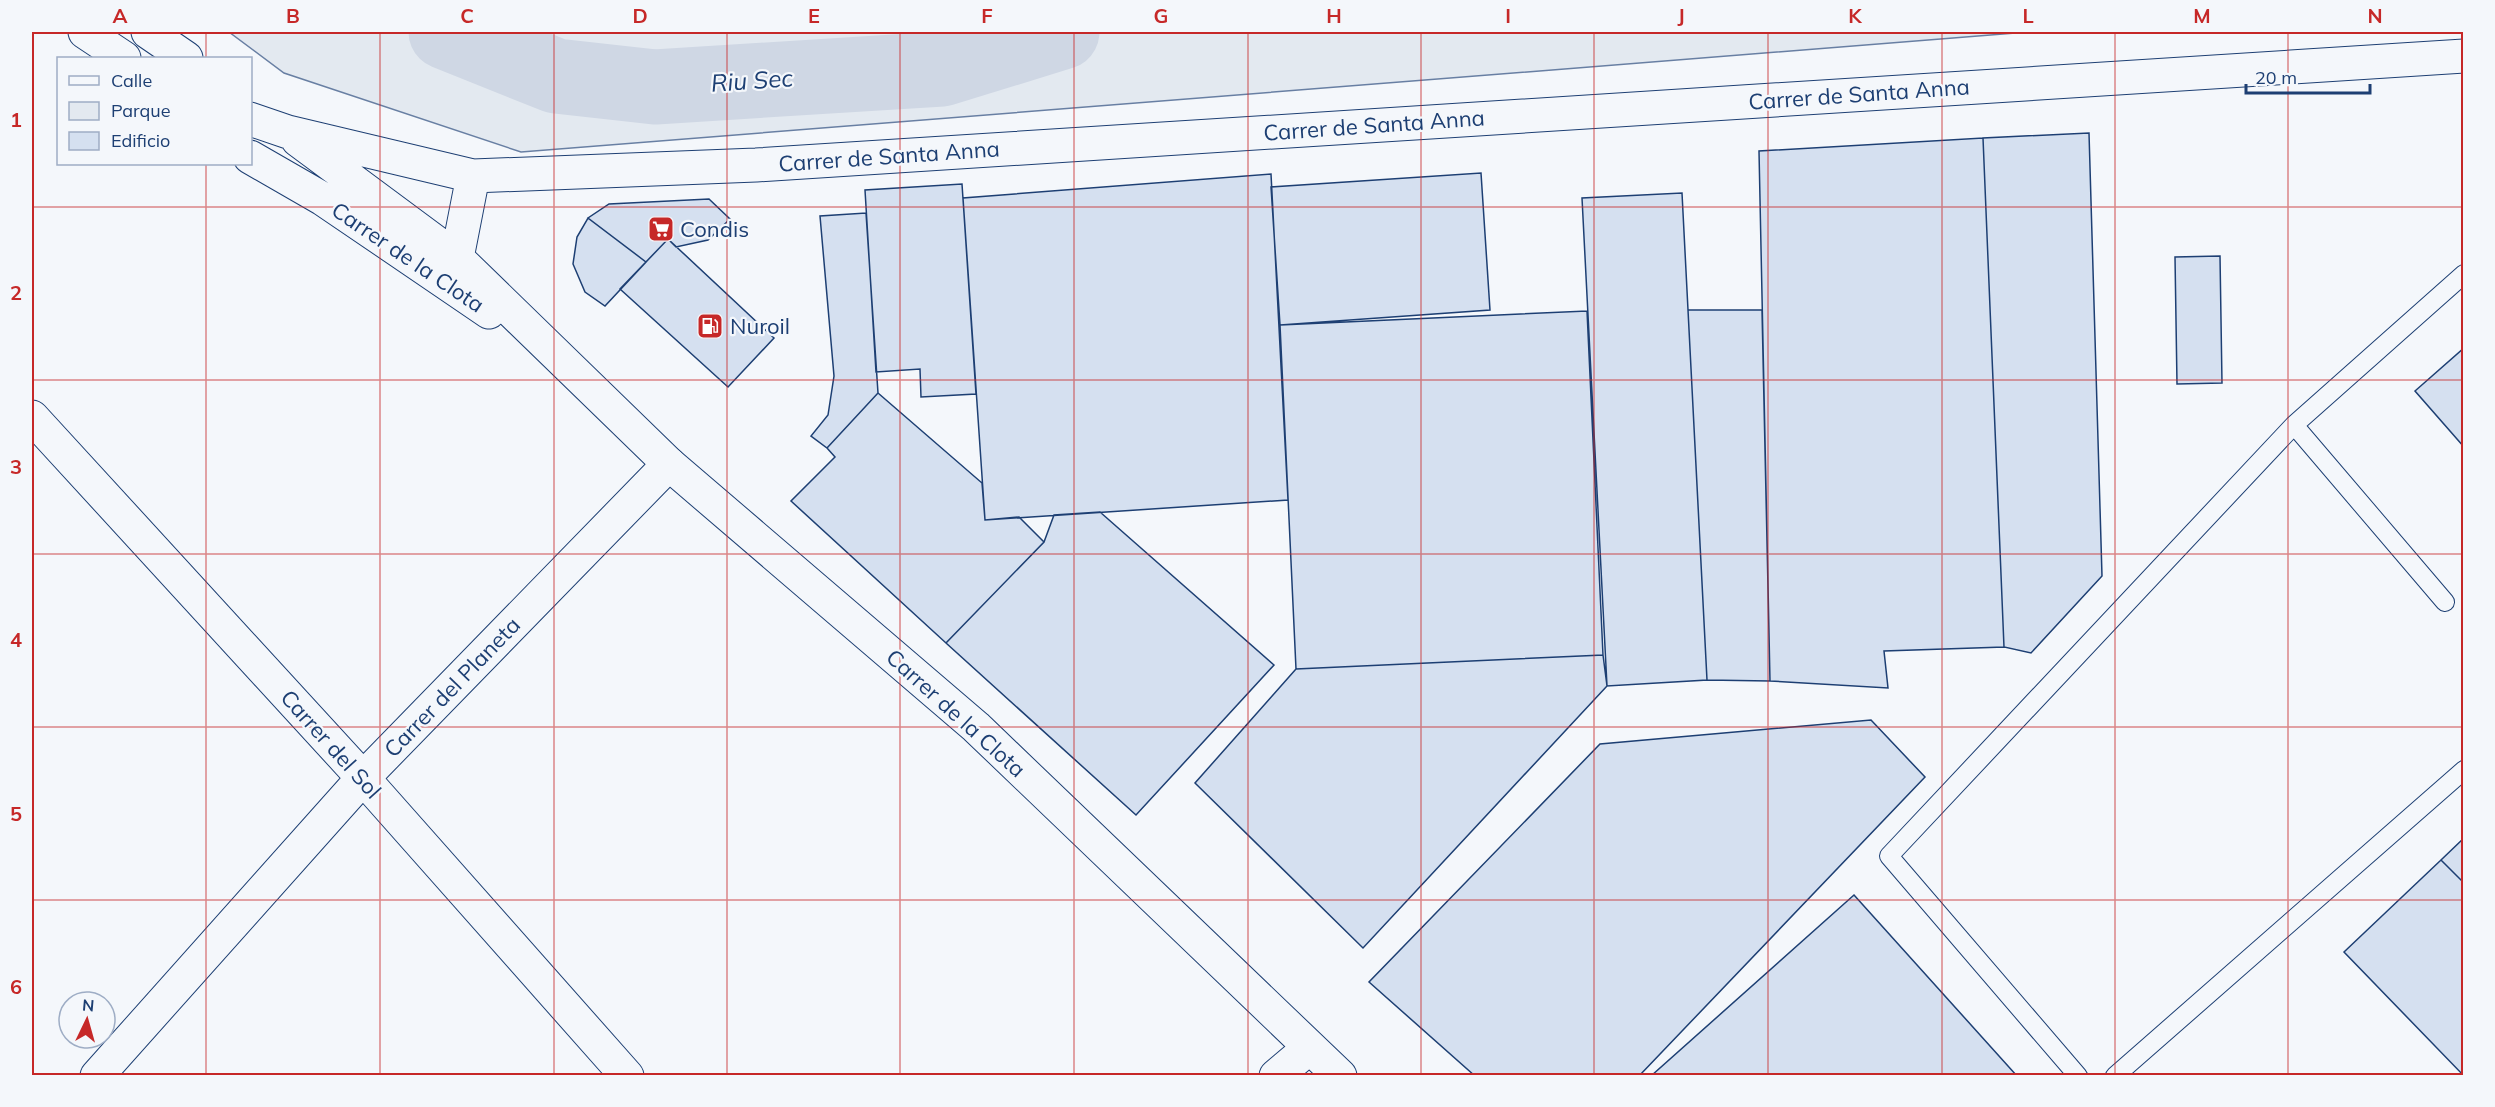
<svg xmlns="http://www.w3.org/2000/svg" width="2495" height="1107" viewBox="0 0 2495 1107" font-family="Mulish,sans-serif">
	<style>
		.green { fill: #e3e9f0; stroke: #687fa3; stroke-width: 1.5 }
		.lines { fill: none; stroke-linecap: round; stroke-linejoin: round }
		.river { stroke: #cfd7e4; stroke-width: 75 }
		.building { fill: #d5e0f0; stroke: #1d3f73; stroke-width: 1.5 }
		.service-casing { stroke: #1d3f73; stroke-width: 20 }
		.minor-casing { stroke: #1d3f73; stroke-width: 35 }
		.tertiary-casing { stroke: #1d3f73; stroke-width: 35 }
		.service { stroke: #f4f7fb; stroke-width: 18 }
		.minor { stroke: #f4f7fb; stroke-width: 33 }
		.tertiary { stroke: #f4f7fb; stroke-width: 33 }
		.grid { fill: none; stroke: #c62828; stroke-width: 1.5; stroke-opacity: 0.55 }
		.labels { text-anchor: middle; stroke-width: 4.5; stroke-linejoin: round; paint-order: stroke }
		.street-label { font-size: 22px; fill: #1d3f73; stroke: #f4f7fb }
		.poi-label { font-size: 22px; fill: #1d3f73; stroke: #f4f7fb; text-anchor: start }
		.water-label { font-size: 24px; font-style: italic; fill: #1d3f73; stroke: #f4f7fb }
		.neatline { fill: none; stroke: #c62828; stroke-width: 2 }
		.grid-label { font-size: 20px; text-anchor: middle; font-weight: bold; fill: #c62828 }
	</style>
	<rect width="100%" height="100%" fill="#f4f7fb"/>
	<path class="green" d="M 229,32 L 2028,32 L 521,152 L 284,73 Z"/>
	<g class="lines">
		<path class="river" d="M 446,32 L 556,76 L 655,87 L 942,69 L 1062,32"/>
	</g>
	<path class="building" d="M 2089,133 L 2102,576 L 2031,653 L 2004,647 L 1983,138 Z
		M 1983,138 L 2004,647 L 1884,651 L 1888,688 L 1770,681 L 1759,151 Z
		M 1481,173 L 1490,310 L 1280,325 L 1271,187 Z
		M 1271,174 L 1288,500 L 985,520 L 963,198 Z
		M 962,184 L 976,394 L 921,397 L 920,369 L 876,372 L 865,190 Z
		M 1682,193 L 1707,680 L 1607,686 L 1582,198 Z
		M 709,199 L 730,219 L 708,240 L 676,247 L 668,239 L 646,262 L 588,218 L 609,204 Z
		M 866,213 L 878,393 L 827,448 L 811,436 L 828,415 L 834,376 L 820,216 Z
		M 588,218 L 646,262 L 605,306 L 585,292 L 573,264 L 577,237 Z
		M 668,239 L 774,338 L 728,387 L 620,289 Z
		M 2220,256 L 2222,383 L 2177,384 L 2175,257 Z
		M 1688,310 L 1762,310 L 1770,681 L 1707,680 Z
		M 1587,311 L 1603,655 L 1296,669 L 1280,325 Z
		M 2464,348 L 2464,447 L 2415,391 Z
		M 878,393 L 982,483 L 985,520 L 1019,517 L 1044,542 L 946,643 L 791,501 L 835,457 L 827,448 Z
		M 1100,512 L 1274,665 L 1136,815 L 946,643 L 1044,542 L 1054,515 Z
		M 1603,655 L 1607,686 L 1363,948 L 1195,783 L 1296,669 Z
		M 1871,720 L 1925,777 L 1639,1076 L 1475,1076 L 1369,982 L 1600,744 Z
		M 2464,838 L 2464,883 L 2441,860 Z
		M 2441,860 L 2464,883 L 2464,1076 L 2344,952 Z
		M 1854,895 L 2017,1076 L 1651,1076 Z"/>
	<g class="lines">
		<g class="service-casing">
			<path id="service" d="M 2445,602 L 2294,425 L 2464,274
				M 2078,1076 L 1889,856 L 2294,425
				M 2115,1076 L 2464,770"/>
		</g>
		<g class="minor-casing">
			<path id="minor" d="M 32,417 L 363,778 L 627,1076
				M 97,1076 L 363,778 L 669,464
				M 1276,1076 L 1309,1048"/>
		</g>
		<g class="tertiary-casing">
			<path id="tertiary" d="M 85,32 L 124,58
				M 148,32 L 186,58
				M 250,119 L 288,132 L 473,176 L 756,165 L 2464,56
				M 298,140 L 457,258 L 669,464 L 976,727 L 1340,1076
				M 250,157 L 323,199 L 489,312
				M 457,258 L 473,176"/>
		</g>
		<use href="#service" class="service"/>
		<use href="#minor" class="minor"/>
		<use href="#tertiary" class="tertiary"/>
	</g>
	<path class="grid" d="M 206,32 L 206,58M 380,32 L 380,1076M 554,32 L 554,1076M 727,32 L 727,1076M 900,32 L 900,1076M 1074,32 L 1074,1076M 1248,32 L 1248,1076M 1421,32 L 1421,1076M 1594,32 L 1594,1076M 1768,32 L 1768,1076M 1942,32 L 1942,1076M 2115,32 L 2115,1076M 2288,32 L 2288,1076M 206,164 L 206,1076M 32,207 L 2464,207M 32,380 L 2464,380M 32,554 L 2464,554M 32,727 L 2464,727M 32,900 L 2464,900"/>
	<defs>
		<g id="supermarket-square" transform="scale(1.35)"><rect x="-9" y="-9" width="18" height="18" rx="4" fill="#c62828" stroke="#f4f7fb"/><path d="M-6-5.5h2.5l.6 2H6L4.5 2H-2.5L-4.4-4H-6ZM-1.5 3.2a1.3 1.3 0 1 0 .1 0ZM3 3.2a1.3 1.3 0 1 0 .1 0Z" fill="#fff"/></g>
		<g id="fuel-square" transform="scale(1.35)"><rect x="-9" y="-9" width="18" height="18" rx="4" fill="#c62828" stroke="#f4f7fb"/><path d="M-5.5-6h7V0h2V4h1.3V-2.5L3-4.5l.8-.8L6-3V5H2.5V1h-1V6h-7ZM-4.2-4.7v3.2H.2V-4.7Z" fill="#fff"/></g>
	</defs>
	<g fill-rule="evenodd">
		<use href="#supermarket-square" x="661" y="229"/>
		<use href="#fuel-square" x="710" y="326"/>
	</g>
	<g class="labels">
		<g class="street-label">
			<text transform="translate(1859 94) rotate(-4)" y="8">Carrer de Santa Anna</text>
			<text transform="translate(1374 125) rotate(-4)" y="8">Carrer de Santa Anna</text>
			<text transform="translate(889 156) rotate(-4)" y="8">Carrer de Santa Anna</text>
			<text transform="translate(408 257) rotate(34)" y="8">Carrer de la Clota</text>
			<text transform="translate(452 687) rotate(-46)" y="8">Carrer del Planeta</text>
			<text transform="translate(956 713) rotate(42)" y="8">Carrer de la Clota</text>
			<text transform="translate(331 744) rotate(48)" y="8">Carrer del Sol</text>
		</g>
		<g class="poi-label">
			<text x="680" y="237">Condis</text>
			<text x="730" y="334">Nuroil</text>
		</g>
		<g class="water-label">
			<text transform="translate(752 81) rotate(-4)" y="8">Riu Sec</text>
		</g>
	</g>
	<rect width="2495" height="1107" fill="none" stroke="#f4f7fb" stroke-width="66"/>
	<rect x="57" y="57" width="195" height="108" fill="#f4f7fb" stroke="#9eadc5" stroke-width="1.5"/>
	<rect x="69" y="76" width="30" height="9" fill="#f4f7fb" stroke="#9eadc5" stroke-width="1.5"/>
	<text x="111" y="87" font-size="18" fill="#1d3f73">Calle</text>
	<rect x="69" y="102" width="30" height="18" fill="#e3e9f0" stroke="#9eadc5" stroke-width="1.5"/>
	<text x="111" y="117" font-size="18" fill="#1d3f73">Parque</text>
	<rect x="69" y="132" width="30" height="18" fill="#d5e0f0" stroke="#9eadc5" stroke-width="1.5"/>
	<text x="111" y="147" font-size="18" fill="#1d3f73">Edificio</text>
	<g transform="translate(87 1020) rotate(5)"><circle r="28" fill="#f4f7fb" stroke="#9eadc5" stroke-width="1.5"/>
	<path d="M0-4.5L10 22L0 15L-10 22Z" fill="#c62828"/>
	<text y="-9" font-size="16" font-weight="bold" text-anchor="middle" fill="#1d3f73">N</text>
	</g>
	<path d="M2246 84v9h124v-9" fill="none" stroke="#1d3f73" stroke-width="3"/>
	<text x="2255" y="84" font-size="18" fill="#1d3f73" stroke="#f4f7fb" stroke-width="4.5" paint-order="stroke">20 m</text>
	<rect x="33" y="33" width="2429" height="1041" class="neatline"/>
	<g class="grid-label">
		<text x="120" y="23">A</text>
		<text x="293" y="23">B</text>
		<text x="467" y="23">C</text>
		<text x="640" y="23">D</text>
		<text x="814" y="23">E</text>
		<text x="987" y="23">F</text>
		<text x="1161" y="23">G</text>
		<text x="1334" y="23">H</text>
		<text x="1508" y="23">I</text>
		<text x="1681" y="23">J</text>
		<text x="1855" y="23">K</text>
		<text x="2028" y="23">L</text>
		<text x="2202" y="23">M</text>
		<text x="2375" y="23">N</text>
		<text x="16" y="127">1</text>
		<text x="16" y="300">2</text>
		<text x="16" y="474">3</text>
		<text x="16" y="647">4</text>
		<text x="16" y="821">5</text>
		<text x="16" y="994">6</text>
	</g>
</svg>
